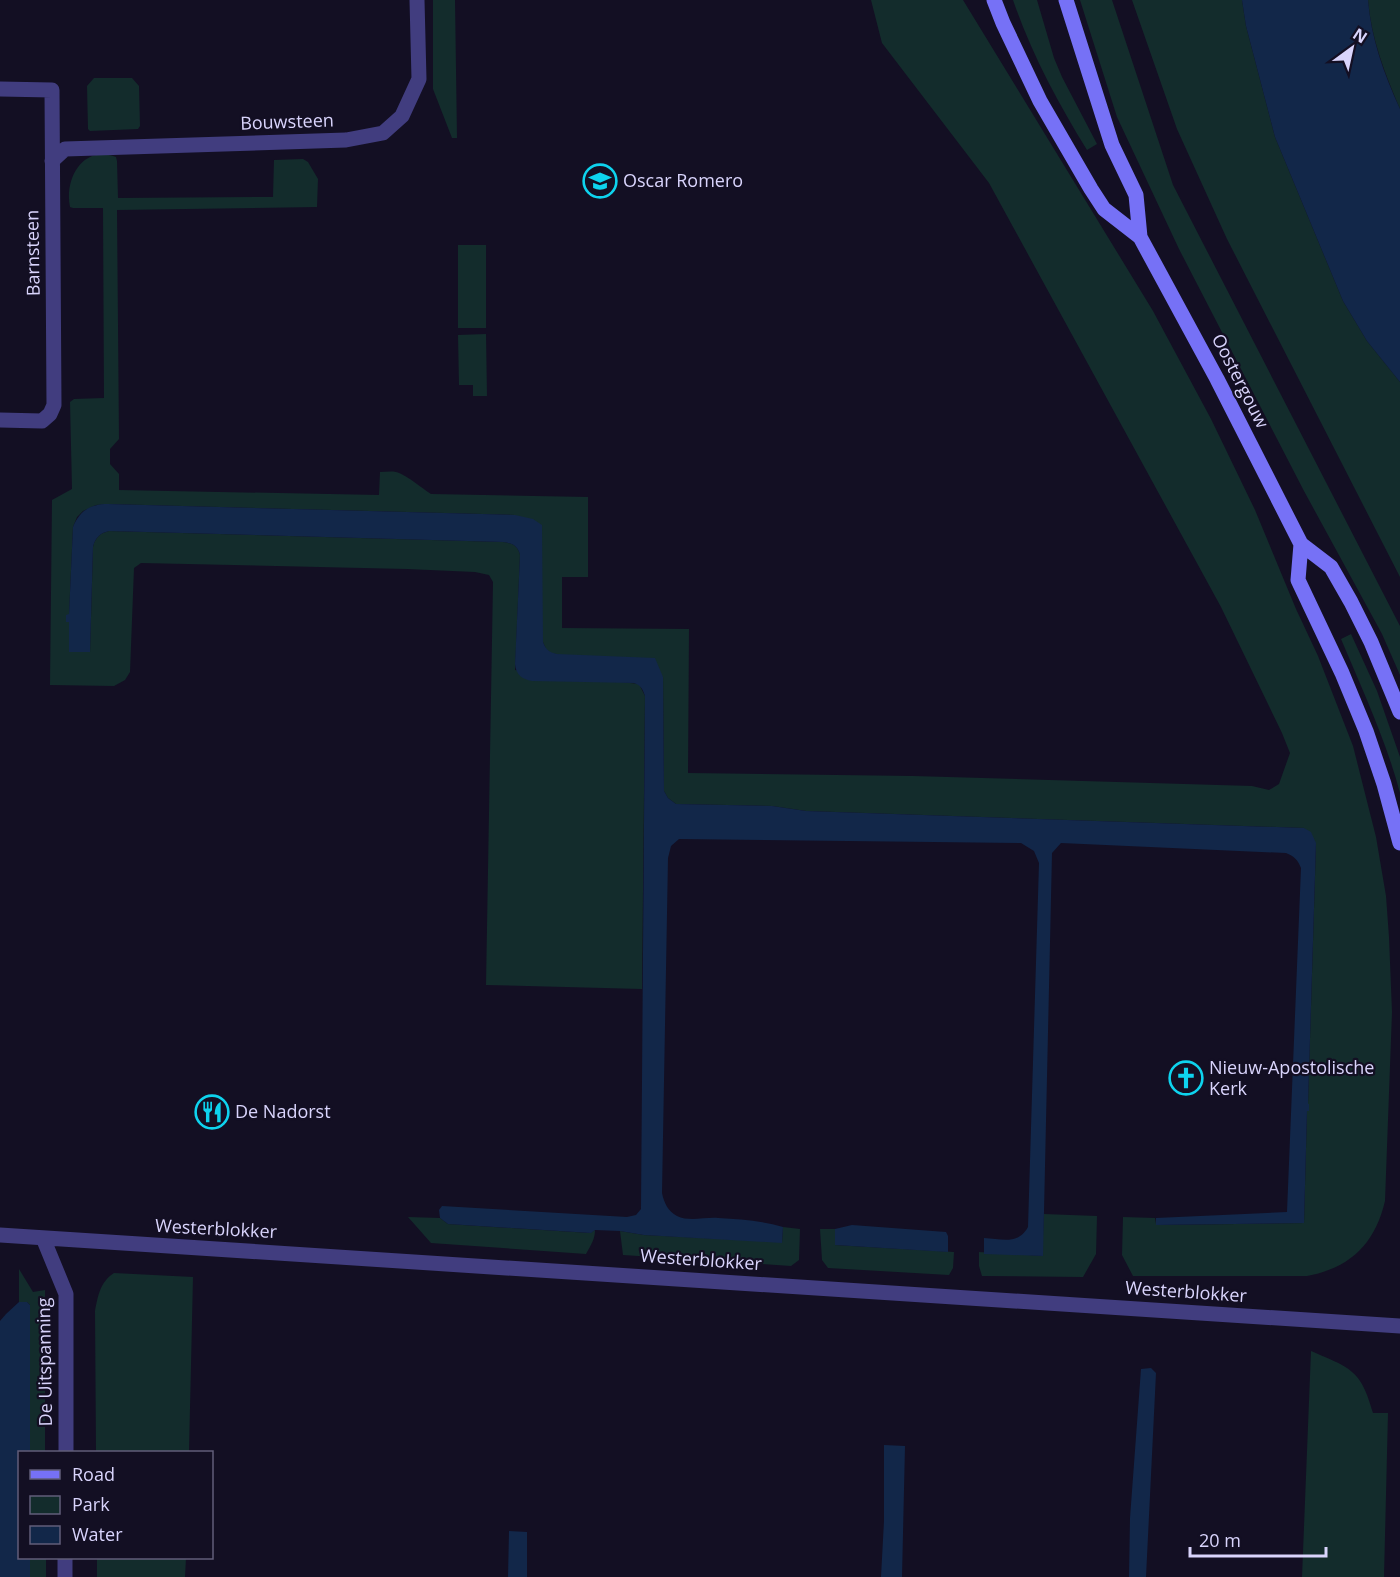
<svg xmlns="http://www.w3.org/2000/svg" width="1400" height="1577" viewBox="0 0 1400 1577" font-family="'Open Sans',sans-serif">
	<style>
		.green { fill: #132c2c }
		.water { fill: #122749 }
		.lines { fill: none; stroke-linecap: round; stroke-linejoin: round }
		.street { stroke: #413d7f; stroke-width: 15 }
		.secondary { stroke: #7671f6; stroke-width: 15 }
		.labels { text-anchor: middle; stroke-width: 4.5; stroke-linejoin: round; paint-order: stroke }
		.street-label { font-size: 18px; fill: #d9d4fc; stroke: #130f23 }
		.poi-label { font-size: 18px; fill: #d9d4fc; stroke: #130f23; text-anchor: start }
	</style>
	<rect width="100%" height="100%" fill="#130f23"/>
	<path class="green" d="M 433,0 L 455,0 L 457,138 L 452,138 L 433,89 Z
		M 871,0 L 963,0 L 1153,311 L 1211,419 L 1255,510 L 1296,609 L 1318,656 L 1353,746 L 1376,837 L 1386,896 L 1389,937 L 1392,1012 L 1385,1201 C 1375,1244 1350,1268 1307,1276 L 1133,1276 L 1122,1255 L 1123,1217 L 1155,1218 L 1156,1224 L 1164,1225 L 1304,1223 L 1307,1111 L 1309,1111 L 1308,1104 L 1316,844 L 1304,828 L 806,811 L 772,806 L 676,804 L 668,798 L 664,791 L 663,677 L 551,653 L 546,649 L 543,642 L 515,515 L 108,504 L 96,505 L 83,511 L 77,517 L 73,527 L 69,615 L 66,622 L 69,622 L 69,652 L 90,652 L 93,547 C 95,538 100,533 109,531 L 503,542 C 512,543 518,546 520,555 L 515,670 L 639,684 L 645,696 L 642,989 L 486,985 L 493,582 L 489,575 L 475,572 L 407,569 L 141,563 L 134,568 L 130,672 L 125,680 L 114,686 L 50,685 L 52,500 L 72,489 L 70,402 L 74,399 L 104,398 L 103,208 L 73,208 L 70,207 C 64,179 83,144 116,157 L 117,161 L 118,198 L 273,197 L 274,160 L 303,159 L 308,162 L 318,179 L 317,207 L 117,210 L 119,439 L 110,449 L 110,464 L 119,474 L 119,490 L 379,495 L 380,472 C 385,472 391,471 396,472 C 405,474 422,488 431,494 L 588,497 L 588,577 L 562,577 L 562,628 L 689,629 L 688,773 L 913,776 L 1252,786 L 1269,790 L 1279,784 L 1290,753 L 1282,733 L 1221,607 L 989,183 L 882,43 Z
		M 1013,0 L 1037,0 L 1054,58 L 1062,77 L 1097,144 L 1087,150 C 1058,103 1031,53 1013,0 Z
		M 1080,0 L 1112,0 L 1173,185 L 1400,626 L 1400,675 L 1382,634 L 1304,491 L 1179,249 L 1117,117 Z
		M 1132,0 L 1242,0 L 1246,26 L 1275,137 L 1343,301 L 1367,341 L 1400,382 L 1400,577 L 1227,239 L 1177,129 Z
		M 1368,0 L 1400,0 L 1400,109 C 1385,74 1371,38 1368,0 Z
		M 94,78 L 132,78 L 139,86 L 140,126 L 138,129 L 90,131 L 88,129 L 87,86 Z
		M 458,245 L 486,245 L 486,328 L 458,328 Z
		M 486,334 L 487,396 L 473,396 L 473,385 L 459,385 L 458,335 Z
		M 1351,634 L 1377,691 L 1400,757 L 1400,793 C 1386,740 1362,689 1341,639 Z
		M 1044,1214 L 1097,1216 L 1096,1254 L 1083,1277 L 982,1276 L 979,1266 L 979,1252 L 1042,1256 Z
		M 408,1217 L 440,1218 L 448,1224 L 590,1233 L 595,1230 C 595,1239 591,1245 586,1254 L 431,1243 Z
		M 783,1227 L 800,1229 L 799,1260 L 791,1266 L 623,1255 L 620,1231 L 644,1235 L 782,1242 Z
		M 820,1229 L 835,1229 L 835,1245 L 954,1252 L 953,1268 L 949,1275 L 828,1268 L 822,1260 Z
		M 19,1269 L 33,1292 L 45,1290 L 45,1452 L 30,1452 L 30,1305 L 27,1302 L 19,1302 Z
		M 114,1273 L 193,1277 L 189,1452 L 96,1452 L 95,1311 C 98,1296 100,1282 114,1273 Z
		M 1311,1351 C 1350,1368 1361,1369 1373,1413 L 1388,1413 L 1384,1577 L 1302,1577 Z
		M 30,1558 L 46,1558 L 46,1577 L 30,1577 Z
		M 97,1558 L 186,1558 L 185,1577 L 97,1577 Z"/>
	<path class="water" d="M 1242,0 L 1368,0 C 1371,38 1384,74 1400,109 L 1400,382 L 1367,341 L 1343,301 L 1275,137 L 1246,26 Z
		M 108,504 L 515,515 L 533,519 L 542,525 L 543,642 C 546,650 549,652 557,654 L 655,658 L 663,677 L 664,791 L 668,798 L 676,804 L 772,806 L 806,811 L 1304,828 L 1311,832 L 1316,843 L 1308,1104 L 1309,1104 L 1309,1111 L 1307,1111 L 1304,1223 L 1156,1225 L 1156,1218 L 1287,1212 L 1301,868 C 1298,860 1294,856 1286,853 L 1061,843 L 1052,853 L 1043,1256 L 984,1254 L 984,1238 C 1002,1239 1018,1245 1028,1227 L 1039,863 L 1034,851 L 1021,843 L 679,839 L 671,846 L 668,858 L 662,1193 C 664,1203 668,1211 677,1216 C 689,1222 705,1217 718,1218 C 740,1219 762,1221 783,1227 L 782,1243 L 644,1235 L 620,1231 L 595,1230 L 591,1233 L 448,1224 L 440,1218 L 439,1210 L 442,1206 L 627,1217 L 636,1215 L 641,1209 L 645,696 C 643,690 641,685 634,683 L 532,681 C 522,679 516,675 515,664 L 520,555 C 518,546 512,543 503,542 L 109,531 C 100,533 95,538 93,547 L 90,652 L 69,652 L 69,622 L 66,622 L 66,615 L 69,614 L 73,527 C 80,510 91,504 108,504 Z
		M 852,1225 L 946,1232 L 948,1236 L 948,1252 L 835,1245 L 835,1229 Z
		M 19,1302 L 27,1302 L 30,1305 L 30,1452 L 20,1452 L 20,1558 L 30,1558 L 30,1577 L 0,1577 L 0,1321 L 6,1314 Z
		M 1151,1368 L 1156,1373 L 1146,1577 L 1129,1577 L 1130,1518 L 1141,1369 Z
		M 884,1445 L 905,1446 L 902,1577 L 881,1577 L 884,1521 Z
		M 509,1531 L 527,1532 L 527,1577 L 508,1577 Z"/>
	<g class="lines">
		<path class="street" d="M 0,89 L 52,90 L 54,405 L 50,414 L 42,421 L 0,420
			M 52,161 L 65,149 L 346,140 L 383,133 L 402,116 L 419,79 L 417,0
			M 0,1235 L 1400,1326
			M 43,1238 L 66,1294 L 66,1452
			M 65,1577 L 65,1558"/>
		<path class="secondary" d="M 994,0 L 1003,23 L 1040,101 L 1091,189 L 1104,209 L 1140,237 L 1217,379 L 1301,544 L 1331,567 L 1351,602 L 1371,642 L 1400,712
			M 1066,0 L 1112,145 L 1136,195 L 1140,237
			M 1301,544 L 1298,580 L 1342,673 L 1366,731 L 1384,784 L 1400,843"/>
	</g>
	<defs>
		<g id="school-ring" transform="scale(1.725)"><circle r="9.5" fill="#130f23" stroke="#0ed3ee" stroke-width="1.5"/><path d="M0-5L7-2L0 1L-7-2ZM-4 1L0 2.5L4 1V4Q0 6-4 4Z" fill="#0ed3ee"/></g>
		<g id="church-ring" transform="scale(1.725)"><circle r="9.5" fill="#130f23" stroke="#0ed3ee" stroke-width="1.5"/><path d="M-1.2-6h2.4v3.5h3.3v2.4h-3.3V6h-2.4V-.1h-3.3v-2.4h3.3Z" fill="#0ed3ee"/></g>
		<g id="restaurant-ring" transform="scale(1.725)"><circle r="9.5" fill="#130f23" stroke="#0ed3ee" stroke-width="1.5"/><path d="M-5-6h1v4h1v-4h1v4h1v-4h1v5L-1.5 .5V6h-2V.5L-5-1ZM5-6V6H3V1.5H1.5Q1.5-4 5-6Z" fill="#0ed3ee"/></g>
	</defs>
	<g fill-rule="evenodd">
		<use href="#school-ring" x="600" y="181"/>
		<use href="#church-ring" x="1186" y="1078"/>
		<use href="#restaurant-ring" x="212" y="1112"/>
	</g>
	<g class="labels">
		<g class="street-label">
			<text transform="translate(287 122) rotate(-2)" y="6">Bouwsteen</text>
			<text transform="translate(33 253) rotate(-91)" y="6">Barnsteen</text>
			<text transform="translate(1240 381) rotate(63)" y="6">Oostergouw</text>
			<text transform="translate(216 1229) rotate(3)" y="6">Westerblokker</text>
			<text transform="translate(701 1260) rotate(4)" y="6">Westerblokker</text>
			<text transform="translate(1186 1292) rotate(4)" y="6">Westerblokker</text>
			<text transform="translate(45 1362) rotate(-91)" y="6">De Uitspanning</text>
		</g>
		<g class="poi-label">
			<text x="623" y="187">Oscar Romero</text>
			<text x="1209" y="1074">Nieuw-Apostolische<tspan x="1209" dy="21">Kerk</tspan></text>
			<text x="235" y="1118">De Nadorst</text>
		</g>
	</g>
	<rect x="18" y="1451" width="195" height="108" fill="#130f23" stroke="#625e7a" stroke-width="1.5"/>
	<rect x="30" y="1470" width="30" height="9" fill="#7671f6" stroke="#625e7a" stroke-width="1.5"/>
	<text x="72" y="1481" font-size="18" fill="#d9d4fc">Road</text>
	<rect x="30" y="1496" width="30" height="18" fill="#132c2c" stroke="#625e7a" stroke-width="1.5"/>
	<text x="72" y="1511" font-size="18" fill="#d9d4fc">Park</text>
	<rect x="30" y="1526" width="30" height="18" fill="#122749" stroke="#625e7a" stroke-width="1.5"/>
	<text x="72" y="1541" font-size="18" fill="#d9d4fc">Water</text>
	<g transform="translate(1352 48) rotate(33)" stroke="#130f23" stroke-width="4.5" paint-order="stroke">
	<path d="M0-4.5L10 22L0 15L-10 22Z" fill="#d9d4fc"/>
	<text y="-9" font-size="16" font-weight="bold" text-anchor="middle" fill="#d9d4fc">N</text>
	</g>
	<path d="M1190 1547v9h136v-9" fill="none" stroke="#d9d4fc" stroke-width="3"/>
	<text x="1199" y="1547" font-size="18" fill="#d9d4fc" stroke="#130f23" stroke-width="4.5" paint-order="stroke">20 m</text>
</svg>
